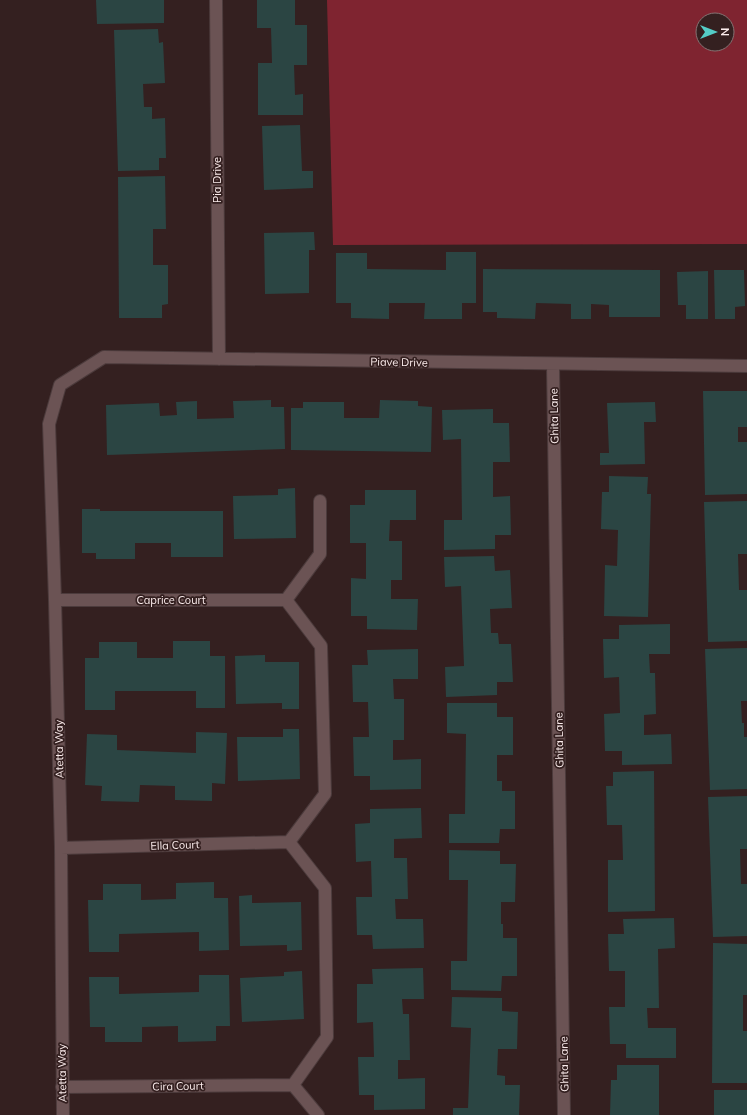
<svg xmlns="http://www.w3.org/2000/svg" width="747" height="1115" viewBox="0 0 747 1115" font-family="Mulish,sans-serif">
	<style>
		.forest { fill: #7f2430; fill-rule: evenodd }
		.building { fill: #2b4543 }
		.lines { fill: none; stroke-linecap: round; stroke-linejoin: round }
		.minor-casing { stroke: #4c3b3c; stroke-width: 14 }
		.minor { stroke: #6b5354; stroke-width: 12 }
		.labels { text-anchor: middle; stroke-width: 3.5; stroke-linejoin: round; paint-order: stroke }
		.street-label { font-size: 11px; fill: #fceded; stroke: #342020 }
	</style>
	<rect width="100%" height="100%" fill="#342020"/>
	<path class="forest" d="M 327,0 L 747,0 L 747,244 L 333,245 ZM 703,20 L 727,20 L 727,44 L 703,44 Z"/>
	<path class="building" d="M 96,0 L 164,0 L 164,23 L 97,24 Z
		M 257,0 L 295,0 L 295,25 L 307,25 L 307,65 L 294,65 L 295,95 L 303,94 L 303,115 L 258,115 L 258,63 L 272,63 L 271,28 L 257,28 Z
		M 158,29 L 159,43 L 163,42 L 165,83 L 143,84 L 144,107 L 152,107 L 152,119 L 165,118 L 166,158 L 159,158 L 159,170 L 118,171 L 114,30 Z
		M 300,125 L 302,171 L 313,171 L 313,188 L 264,190 L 262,126 Z
		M 165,176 L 166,229 L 153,229 L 153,265 L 168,265 L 168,304 L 162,305 L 162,318 L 119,318 L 118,177 Z
		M 314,232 L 315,250 L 309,250 L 309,293 L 265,294 L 264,233 Z
		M 446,252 L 476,252 L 476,303 L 462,303 L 462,319 L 424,319 L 425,303 L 389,303 L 389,319 L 351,318 L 351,303 L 336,303 L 336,253 L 367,253 L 367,269 L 446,270 Z
		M 483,269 L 660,270 L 660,317 L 609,317 L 609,305 L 591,304 L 591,319 L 571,319 L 571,304 L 536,303 L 535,319 L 497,318 L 497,312 L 483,312 Z
		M 714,270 L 744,270 L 745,306 L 735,307 L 735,319 L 715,319 Z
		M 708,271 L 708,319 L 686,319 L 686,305 L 678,305 L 677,272 Z
		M 703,391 L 747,391 L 747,427 L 738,427 L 738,442 L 747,442 L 747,494 L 705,495 Z
		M 271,400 L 271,407 L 284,407 L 285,449 L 107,455 L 106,405 L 159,403 L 160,416 L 177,415 L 176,402 L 197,401 L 197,419 L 234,418 L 233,401 Z
		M 380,400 L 418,401 L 418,406 L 432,407 L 431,452 L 291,450 L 291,408 L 303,408 L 303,402 L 344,402 L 344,418 L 379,418 Z
		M 655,402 L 656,422 L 644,422 L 645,464 L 600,465 L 600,453 L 609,453 L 607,403 Z
		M 493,409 L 493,423 L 509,423 L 510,462 L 493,462 L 493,497 L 510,496 L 511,535 L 495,535 L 495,549 L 444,550 L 444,520 L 462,520 L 461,439 L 443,440 L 442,410 Z
		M 609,476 L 648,477 L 647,494 L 651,494 L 648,617 L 604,616 L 605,565 L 617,566 L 618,530 L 601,529 L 602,492 L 609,492 Z
		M 295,488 L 296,538 L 234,539 L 233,496 L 278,495 L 278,489 Z
		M 365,490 L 416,490 L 416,520 L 390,520 L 389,541 L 402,541 L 402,580 L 391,580 L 391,599 L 418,599 L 417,630 L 367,629 L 367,616 L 351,616 L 351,578 L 366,579 L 366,543 L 350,543 L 350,505 L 365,505 Z
		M 747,501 L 747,554 L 738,554 L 739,590 L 747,590 L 747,641 L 708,642 L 704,502 Z
		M 82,509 L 100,509 L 100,511 L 223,511 L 223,557 L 171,557 L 171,543 L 135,543 L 135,559 L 96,559 L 96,553 L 82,553 Z
		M 494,556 L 495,571 L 510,570 L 512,608 L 490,609 L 491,633 L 498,633 L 499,644 L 511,644 L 513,682 L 497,682 L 497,695 L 446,697 L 445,667 L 464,666 L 461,586 L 445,587 L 444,557 Z
		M 670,624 L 670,654 L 649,654 L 650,673 L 655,673 L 656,714 L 644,715 L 644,735 L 671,734 L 672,764 L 622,765 L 622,751 L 605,751 L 604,714 L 620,713 L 619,677 L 604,678 L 603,639 L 619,639 L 619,625 Z
		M 173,641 L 210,641 L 210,656 L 225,656 L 225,708 L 196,708 L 196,691 L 115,691 L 115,710 L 85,710 L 85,658 L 99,658 L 99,642 L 137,642 L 137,658 L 173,658 Z
		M 747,648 L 747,701 L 741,701 L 742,723 L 744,723 L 744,737 L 747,737 L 747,789 L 710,790 L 705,649 Z
		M 418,649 L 418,679 L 393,679 L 394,699 L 404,699 L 404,740 L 393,740 L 393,760 L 421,759 L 421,789 L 370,790 L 370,776 L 354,776 L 353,737 L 369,737 L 368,702 L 353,702 L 352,665 L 368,665 L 367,650 Z
		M 265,655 L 265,662 L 299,662 L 299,709 L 282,709 L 282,703 L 236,704 L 235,656 Z
		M 447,703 L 497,703 L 497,717 L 513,717 L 513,755 L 497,755 L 497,781 L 502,781 L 502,791 L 515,791 L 515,829 L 500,829 L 499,843 L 449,843 L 449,814 L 465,814 L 466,734 L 447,733 Z
		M 283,729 L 299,729 L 300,779 L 238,781 L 237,737 L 283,737 Z
		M 196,732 L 227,733 L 225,784 L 212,783 L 212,801 L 175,800 L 175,786 L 140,785 L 139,802 L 101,801 L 102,786 L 85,785 L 87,734 L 117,735 L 117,750 L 196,753 Z
		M 654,771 L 655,911 L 608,912 L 608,860 L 623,860 L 622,825 L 607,825 L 606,786 L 613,786 L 613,772 Z
		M 747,796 L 747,849 L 740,849 L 741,884 L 747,884 L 747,936 L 713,937 L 708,797 Z
		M 421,808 L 422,838 L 394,839 L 394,858 L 407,858 L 408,899 L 395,899 L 396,919 L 423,919 L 424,948 L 373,949 L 372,935 L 357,935 L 356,897 L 372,897 L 371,861 L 356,862 L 355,824 L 370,823 L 370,809 Z
		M 449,850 L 500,851 L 500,864 L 516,864 L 515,902 L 501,902 L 501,924 L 503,924 L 503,938 L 517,938 L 517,976 L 502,976 L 501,991 L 451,990 L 451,961 L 467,961 L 468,880 L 449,880 Z
		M 214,882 L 214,898 L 228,898 L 229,950 L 199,951 L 199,932 L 119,934 L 119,952 L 89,952 L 88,900 L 103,900 L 103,884 L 141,884 L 141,900 L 176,899 L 176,883 Z
		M 252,895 L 252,903 L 301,902 L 302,950 L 287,951 L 287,945 L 240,946 L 239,896 Z
		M 674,918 L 675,948 L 658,949 L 659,1008 L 647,1008 L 648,1028 L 676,1028 L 676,1058 L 626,1058 L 626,1044 L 610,1044 L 609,1007 L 625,1007 L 625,971 L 609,971 L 608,934 L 624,934 L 623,919 Z
		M 713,943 L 747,944 L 747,995 L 743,995 L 743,1031 L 747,1031 L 747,1083 L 712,1083 Z
		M 423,968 L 424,999 L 402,999 L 403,1014 L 409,1014 L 410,1060 L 398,1060 L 398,1079 L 425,1078 L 425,1109 L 374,1110 L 374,1095 L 359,1095 L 358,1057 L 374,1057 L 373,1022 L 357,1023 L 357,984 L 373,984 L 372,969 Z
		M 302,971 L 304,1019 L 242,1022 L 240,978 L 284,976 L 284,972 Z
		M 199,975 L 229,975 L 230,1026 L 216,1026 L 216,1041 L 178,1042 L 178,1026 L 142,1027 L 142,1042 L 105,1042 L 105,1027 L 90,1027 L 89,977 L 119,977 L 119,994 L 199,992 Z
		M 452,997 L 502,998 L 502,1011 L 518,1012 L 517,1049 L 498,1049 L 497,1075 L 505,1076 L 505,1085 L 520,1085 L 519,1115 L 453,1115 L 453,1108 L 468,1108 L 471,1028 L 451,1027 Z
		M 617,1065 L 659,1065 L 659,1115 L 610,1115 L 611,1080 L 617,1080 Z
		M 714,1090 L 747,1090 L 747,1115 L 714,1115 Z"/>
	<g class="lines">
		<g class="minor-casing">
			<path id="minor" d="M 216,0 L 219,359
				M 553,365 L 564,1115
				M 55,600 L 286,600
				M 286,600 L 321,646 L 325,794 L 289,842
				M 286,600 L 320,554 L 320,501
				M 289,842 L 325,888 L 327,1037 L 293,1085
				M 61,848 L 289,842
				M 293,1085 L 318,1115
				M 62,1087 L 293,1085
				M 63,1115 L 61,848 L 55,600 L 49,424 L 60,385 L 104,357 L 747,366"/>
		</g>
		<use href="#minor" class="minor"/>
	</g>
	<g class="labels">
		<g class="street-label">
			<text transform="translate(217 180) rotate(-90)" y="4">Pia Drive</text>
			<text transform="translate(399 362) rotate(1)" y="4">Piave Drive</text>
			<text transform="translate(554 416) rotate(-91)" y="4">Ghita Lane</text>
			<text x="171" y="604">Caprice Court</text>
			<text transform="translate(559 740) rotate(-91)" y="4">Ghita Lane</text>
			<text transform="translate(59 749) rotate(-91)" y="4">Atetta Way</text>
			<text transform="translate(175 845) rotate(-2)" y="4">Ella Court</text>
			<text transform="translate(564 1064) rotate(-91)" y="4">Ghita Lane</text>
			<text transform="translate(62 1073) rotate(-91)" y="4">Atetta Way</text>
			<text transform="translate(178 1086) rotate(-1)" y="4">Cira Court</text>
		</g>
	</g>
	<g transform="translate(715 32) rotate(90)"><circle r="19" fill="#342020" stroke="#847272"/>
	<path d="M0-3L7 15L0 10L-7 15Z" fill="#54cdc7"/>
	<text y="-6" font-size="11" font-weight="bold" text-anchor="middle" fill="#fceded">N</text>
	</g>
</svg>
